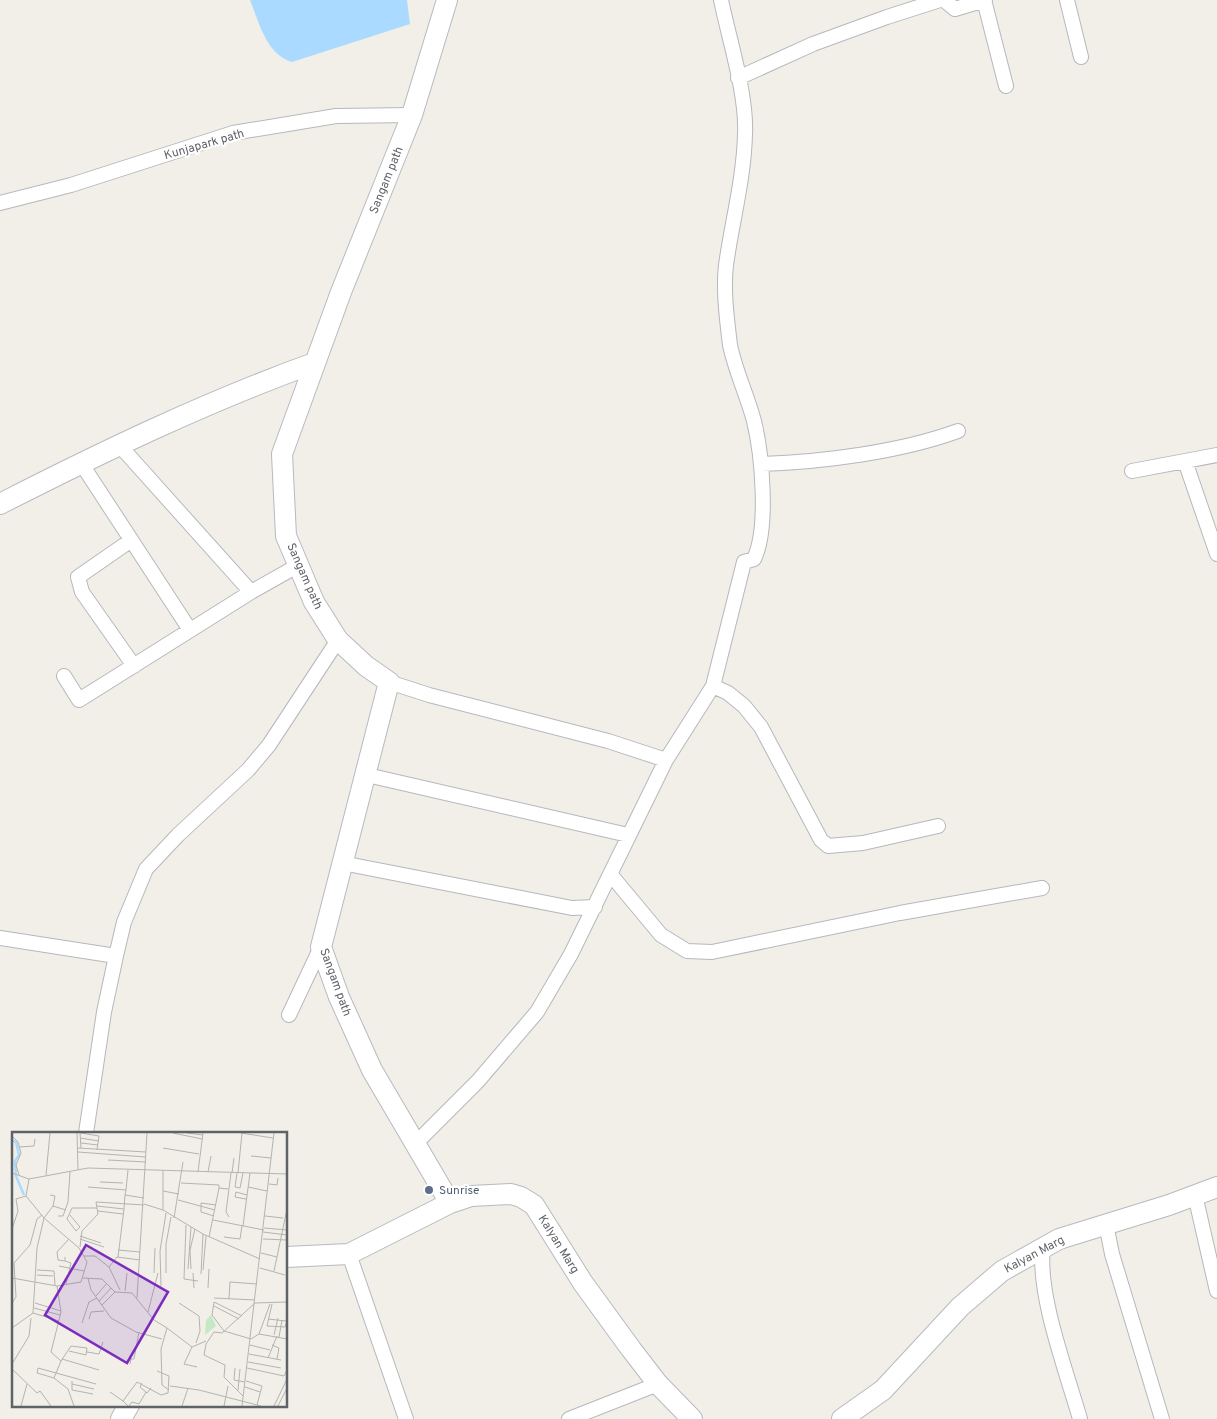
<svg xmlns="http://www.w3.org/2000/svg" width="1217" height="1419" viewBox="0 0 1217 1419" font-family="Overpass,sans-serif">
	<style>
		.water { fill: #aadaff }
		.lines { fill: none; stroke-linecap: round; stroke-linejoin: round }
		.street-casing { stroke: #b5b8bc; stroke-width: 16 }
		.secondary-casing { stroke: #b6babf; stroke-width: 22 }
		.street { stroke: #fff; stroke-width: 14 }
		.secondary { stroke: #fff; stroke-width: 20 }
		.service-dot { fill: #5c6f8a; stroke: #fff; stroke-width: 2 }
		.labels { text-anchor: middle; stroke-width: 4.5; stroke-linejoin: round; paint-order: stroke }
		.street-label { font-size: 12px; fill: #5f6368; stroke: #fff }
		.service-label { font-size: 12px; fill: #4e5e75; stroke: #fff; text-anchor: start }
		.inset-river { fill: none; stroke: #aadaff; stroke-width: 2.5 }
		.inset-road { fill: none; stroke: #b3b3b1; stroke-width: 1 }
		.view { fill: #7b2cbf; fill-opacity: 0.15; stroke: #7b2cbf; stroke-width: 2.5 }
		.inset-edge { fill: none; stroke: #5f6368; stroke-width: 2.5 }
	</style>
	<rect width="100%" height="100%" fill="#f1efe8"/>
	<path class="water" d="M 250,0 L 407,0 L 410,24 L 292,62 C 266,54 259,22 250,0 Z"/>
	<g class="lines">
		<g class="street-casing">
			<path id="street" d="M 944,0 L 955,9 L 985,0
				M 984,0 L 1006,86
				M 1067,0 L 1081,57
				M 738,78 L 813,44 L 887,17 L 940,0
				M 0,203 L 71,185 L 233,133 L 336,116 L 412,115
				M 121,447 L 251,592
				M 1185,461 L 1217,554
				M 81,463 L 190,630
				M 761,464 C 823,462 900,452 958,431
				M 1132,471 L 1217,455
				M 130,541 L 78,577 L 82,592 L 134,666
				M 64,676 L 79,700 L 251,592 L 299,565
				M 389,682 L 429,695 L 608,741 L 666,760
				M 713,686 L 728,693 L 744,706 L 761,727 L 821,840 L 828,846 L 863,843 L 938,826
				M 367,775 L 628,835
				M 342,863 L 572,908 L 595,907
				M 611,875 L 661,935 L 687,951 L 712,952 L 900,913 L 1042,888
				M 0,938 L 116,956 L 124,922 L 146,869 L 178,835 L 248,770 L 269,745 L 338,640
				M 289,1015 L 321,947
				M 86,1133 L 104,1012 L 116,956
				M 416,1143 L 478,1081 L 537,1012 L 571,954 L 666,760 L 713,686 L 744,562 L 754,559 C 769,528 762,454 754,421 C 747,395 735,370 730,345 C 727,320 723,290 726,265 C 732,222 744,178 745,134 C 747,95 729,39 721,0
				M 1195,1195 L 1217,1291
				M 1106,1224 L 1112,1254 L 1162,1419
				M 1043,1248 C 1037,1294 1067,1373 1080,1419
				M 349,1254 L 406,1419
				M 569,1419 L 658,1384"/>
		</g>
		<g class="secondary-casing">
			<path id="secondary" d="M 447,0 L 412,115 L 341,292 L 282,454 L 286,536 L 314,602 L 338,640 L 366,666 L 389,682 L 321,947 L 339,997 L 372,1070 L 450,1203
				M 0,504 C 102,452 206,402 314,363
				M 286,1257 L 349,1254 L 450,1203 L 471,1196 L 511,1194 L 521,1197 L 534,1205 L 583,1283 L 631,1349 L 658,1384 L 692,1419
				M 121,1419 L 129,1405
				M 842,1419 L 883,1390 L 960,1307 L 1002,1271 L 1059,1239 L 1169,1205 L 1217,1187"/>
		</g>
		<use href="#street" class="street"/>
		<use href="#secondary" class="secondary"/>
	</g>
	<circle class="service-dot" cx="429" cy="1190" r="5"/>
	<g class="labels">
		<g class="street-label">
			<text transform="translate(204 144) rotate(-16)" y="4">Kunjapark path</text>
			<text transform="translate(386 180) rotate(-68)" y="4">Sangam path</text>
			<text transform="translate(305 576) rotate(66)" y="4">Sangam path</text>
			<text transform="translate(336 982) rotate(70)" y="4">Sangam path</text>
			<text transform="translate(559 1244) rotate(58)" y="4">Kalyan Marg</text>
			<text transform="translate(1034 1254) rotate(-28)" y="4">Kalyan Marg</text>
		</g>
		<g class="service-label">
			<text x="439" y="1194">Sunrise</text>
		</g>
	</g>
	<g transform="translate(12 1132)">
		<rect width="275" height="275" fill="#f1efe8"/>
		<path d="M 199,183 L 204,194 L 193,203 L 194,188 Z" fill="#c5e8c5"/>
		<path class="inset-river" d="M 0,8 L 4,10 L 7,23 L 3,29 L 4,44 L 12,63"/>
		<path class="inset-road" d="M 65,1 L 66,38M 68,1 L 69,16M 69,1 L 87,4 L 85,18M 161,1 L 190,7M 175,1 L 191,3M 229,1 L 261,6M 0,4 L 6,10 L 9,21 L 4,33 L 7,43M 68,6 L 87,9M 69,11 L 86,13M 7,15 L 22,14 L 23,7M 66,16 L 134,20M 151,16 L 187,22M 66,20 L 134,25M 239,24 L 259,26M 96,28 L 134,30M 151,39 L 151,78M 186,40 L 191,1M 196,40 L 199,24M 0,41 L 17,47 L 76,36 L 275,42M 220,41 L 222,26M 225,41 L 223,55 L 228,56 L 231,41M 226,41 L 230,1M 34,43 L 38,1M 17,47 L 14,64 L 32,86 L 67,116 L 75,130 L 69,150 L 45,154 L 49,180 L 39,220 L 49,229 L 42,246 L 56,257 L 62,274M 88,50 L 111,51M 169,51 L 207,53 L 207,56 L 216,57M 257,52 L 265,53 L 266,46M 76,55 L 114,58 L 113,63 L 132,66M 236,55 L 255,59M 114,58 L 116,38M 151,59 L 167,62M 38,63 L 43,64 L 41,74M 234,67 L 223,65 L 224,60 L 235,63M 166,68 L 203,78M 132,72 L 151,78 L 191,102 L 248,127M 85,74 L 112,77 L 113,63M 86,79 L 111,82M 58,83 L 68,95 L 64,99 L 55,87 L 60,76 L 85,76M 46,84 L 51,84 L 56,70 L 58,40M 202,84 L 189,80 L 189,71 L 204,73M 253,84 L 271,86M 217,85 L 214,80 L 219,41M 162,86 L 171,30M 201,88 L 252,98M 174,93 L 172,147 L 186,149M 231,94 L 238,41M 252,96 L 275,98M 0,97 L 6,79 L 4,67 L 14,64M 251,100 L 275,103M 68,104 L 89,111M 197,105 L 207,56M 212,105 L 228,107 L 230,94M 68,107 L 92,115M 251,107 L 275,108M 68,115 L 70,99 L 86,82 L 84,70 L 132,73M 106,118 L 128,120M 249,121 L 265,125M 72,124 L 83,124 L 97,135M 53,125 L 53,129 L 59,131 L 54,152M 106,125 L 112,77M 275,128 L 275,148M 53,129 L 46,128 L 45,120 L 57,107M 47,134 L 72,139M 248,136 L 273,143M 176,137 L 179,95M 179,137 L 178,118 L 183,97M 25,138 L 42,139 L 43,153M 191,138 L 194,104M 262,139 L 275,77M 142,141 L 143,116M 154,141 L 154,112 L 159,85M 181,141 L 182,156M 189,142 L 191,102M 25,143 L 41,144M 0,146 L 45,154M 71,146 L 90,147 L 103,160 L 120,161 L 142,188 L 155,196 L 149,217 L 150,253 L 157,258M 76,146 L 79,158 L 99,186 L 124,200 L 150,207M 149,154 L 148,119 L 154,81M 196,156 L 197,137M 108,158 L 97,135 L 105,125 L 128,128M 113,159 L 115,141M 84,164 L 95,151M 125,166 L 135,1M 202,166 L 243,168M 217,167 L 218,150 L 245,152M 87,169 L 99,156M 0,171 L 4,165 L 2,131 L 18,113 L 25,87 L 30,83M 23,171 L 49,179M 167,171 L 187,184 L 188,199 L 184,211M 260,172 L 255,194 L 273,195 L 275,189M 90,173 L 103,160M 202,174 L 227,187M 22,176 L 48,183M 136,180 L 146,141M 21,181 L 47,189M 230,184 L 202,170 L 200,183 L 212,199 L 239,207 L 247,202 L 275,207M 77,187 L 79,180 L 92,179M 256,187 L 274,189M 70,191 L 77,170 L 85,166M 0,196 L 21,181 L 25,116 L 32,86 L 41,74 L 54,78M 155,196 L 180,215 L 194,209M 247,202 L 258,172M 262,203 L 266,186M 267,205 L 270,188M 238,213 L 258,218M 260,213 L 267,216 L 265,227M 180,215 L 172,232 L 185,235M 75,220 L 87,222 L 91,210M 237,222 L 269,228M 256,226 L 265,204M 50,227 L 87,238M 49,229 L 59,214 L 75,216 L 74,223 L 57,219M 236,230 L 269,236M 0,232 L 17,204 L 19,186M 118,232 L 119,227 L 122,227 L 127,200M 223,236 L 222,248 L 233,250M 235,236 L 272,244 L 275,238M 0,237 L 25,261 L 28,259 L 39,274M 42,246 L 25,241 L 26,236 L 84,252M 60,249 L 60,258 L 81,262M 234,249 L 250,254 L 245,273M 130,251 L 128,255 L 135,261 L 139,256M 60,252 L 82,257M 158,254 L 187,258 L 249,274M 233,255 L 248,260M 226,258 L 228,237M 98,260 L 111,269M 231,264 L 212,245 L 213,233 L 192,223 L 194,212 L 202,200 L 210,201 L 243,171 L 275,170M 9,274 L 15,252M 116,274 L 111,269 L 125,250 L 149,263 L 156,261 L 157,244 L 145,239M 117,274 L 120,270 L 127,272 L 134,260M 170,274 L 176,256M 212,274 L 216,254M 230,274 L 262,1M 262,274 L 275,247M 266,274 L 275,256"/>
		<path class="view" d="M 74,113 L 156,160 L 115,231 L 33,183 Z"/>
		<rect width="275" height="275" class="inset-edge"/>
	</g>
</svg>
